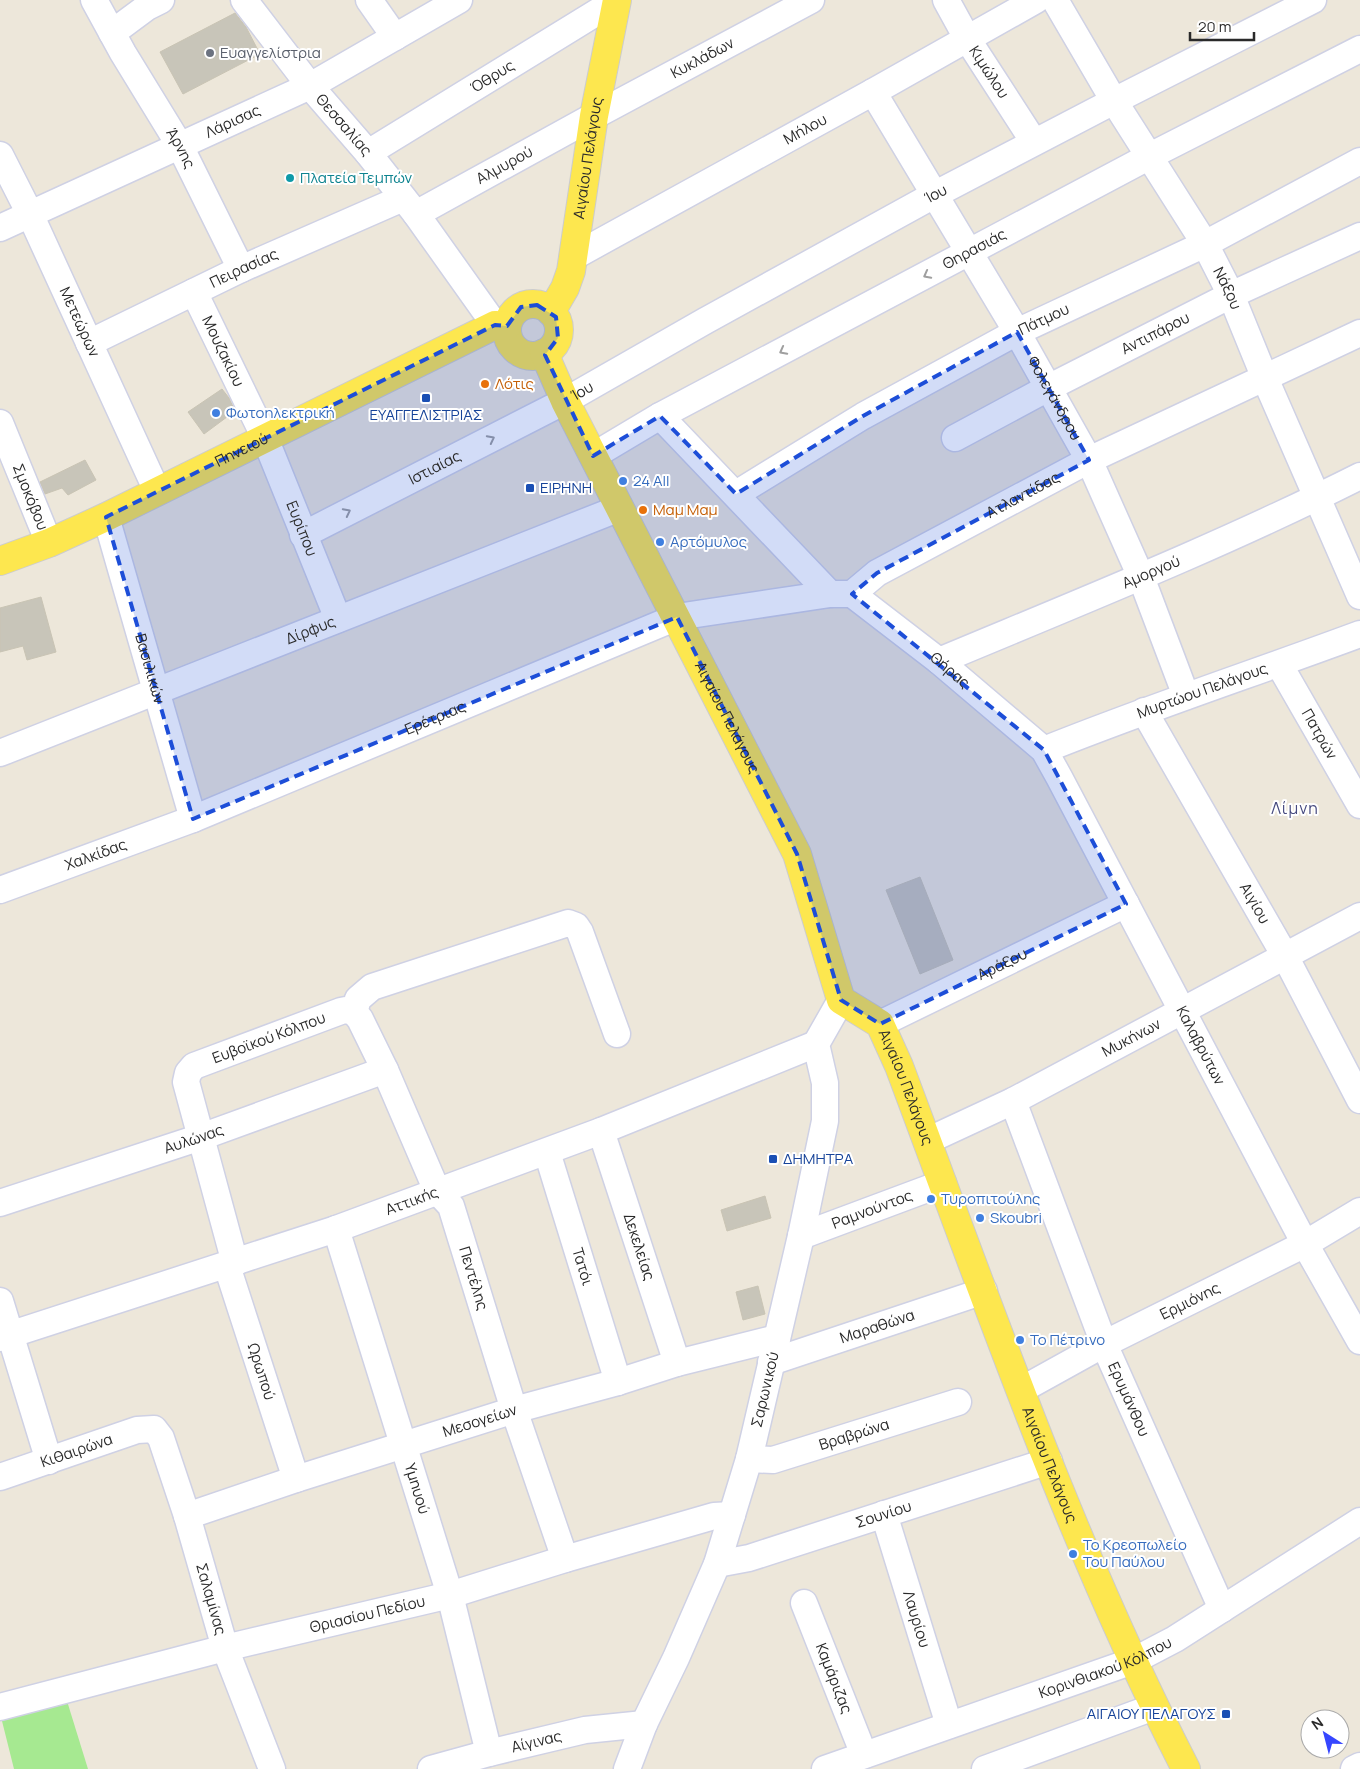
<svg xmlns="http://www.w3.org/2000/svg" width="1360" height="1769" viewBox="0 0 1360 1769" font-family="Manrope,sans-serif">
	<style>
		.green { fill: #a6e991 }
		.building { fill: #c8c5b9; stroke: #c9c4b4 }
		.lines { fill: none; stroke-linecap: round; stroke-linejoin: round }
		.minor-casing { stroke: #cfd1e4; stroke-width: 29 }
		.major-casing { stroke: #ccc; stroke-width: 30 }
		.minor { stroke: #fff; stroke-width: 26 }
		.major { stroke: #fde74f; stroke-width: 28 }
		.oneway { stroke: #9f9f9f }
		.marked { fill: #1d4ed8; fill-opacity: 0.2; stroke: #1d4ed8; stroke-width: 4; stroke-dasharray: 10 6; stroke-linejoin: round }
		.worship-dot { fill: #6b7280; stroke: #fff; stroke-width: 2 }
		.culture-dot { fill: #0f9aa8; stroke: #fff; stroke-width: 2 }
		.food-dot { fill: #e8710a; stroke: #fff; stroke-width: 2 }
		.transit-dot { fill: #1a4fb4; stroke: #fff; stroke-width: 2 }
		.shop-dot { fill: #3f7fe0; stroke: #fff; stroke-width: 2 }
		.labels { text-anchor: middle; stroke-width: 4; stroke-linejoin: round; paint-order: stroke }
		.worship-label { font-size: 15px; fill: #5b616d; stroke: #fff; text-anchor: start }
		.street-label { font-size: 15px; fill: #2a2a2a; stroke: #fff }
		.culture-label { font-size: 15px; fill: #0d838f; stroke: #fff; text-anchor: start }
		.food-label { font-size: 15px; fill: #c56008; stroke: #fff; text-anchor: start }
		.shop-label { font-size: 15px; fill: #366cbe; stroke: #fff; text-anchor: start }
		.transit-label { font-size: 15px; fill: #164399; stroke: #fff; text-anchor: start }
		.neighbourhood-label { font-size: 16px; letter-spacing: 1px; fill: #464a7f; stroke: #fff }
	</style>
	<rect width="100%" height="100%" fill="#ede7da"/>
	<path class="green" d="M 67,1701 L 88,1769 L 14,1769 L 1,1717 Z"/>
	<path class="building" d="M 235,13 L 246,27 L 260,54 L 183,94 L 160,52 Z
		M 222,389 L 229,398 L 235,411 L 204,434 L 188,412 Z
		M 85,460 L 96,480 L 68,495 L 62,488 L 45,494 L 40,482 Z
		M 41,597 L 56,652 L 27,660 L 23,646 L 0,652 L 0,608 Z
		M 920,877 L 953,960 L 920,974 L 886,890 Z
		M 765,1196 L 771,1218 L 727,1231 L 721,1210 Z
		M 758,1286 L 765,1314 L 743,1320 L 736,1292 Z"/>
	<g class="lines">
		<g class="minor-casing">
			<g id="minor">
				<path id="s1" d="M 94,0 L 123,53 L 180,146 L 241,269"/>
				<path id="s2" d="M 244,0 L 310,86 L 368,153 L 416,214 L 495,325"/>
				<path d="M 369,0 L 395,37"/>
				<path id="s3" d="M 946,0 L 968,40 L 1034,142"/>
				<path id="s4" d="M 1055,0 L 1114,101 L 1205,244 L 1231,295 L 1264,376 L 1360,596"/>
				<path d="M 112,33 L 147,7 L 161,0"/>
				<path id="s5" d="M 873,92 L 1017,332 L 1089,460 L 1141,577 L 1186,696"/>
				<path id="s6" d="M 368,153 L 617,0"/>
				<path id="s7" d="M 0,155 L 30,214 L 157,491"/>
				<path id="s8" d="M 416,214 L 594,116 L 811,0"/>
				<path id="s9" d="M 0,228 L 310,86 L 459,0"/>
				<path id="s10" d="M 573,257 L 873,92 L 1036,0"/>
				<path id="s11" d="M 194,292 L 265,438 L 338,619"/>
				<path id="s12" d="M 89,343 L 241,269 L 403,198"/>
				<path d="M 660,416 L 830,594"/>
				<path id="s13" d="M 0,423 L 49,543"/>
				<path id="s14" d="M 955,438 L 1048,388 L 1231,295 L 1360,236"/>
				<path id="s15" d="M 593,456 L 660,416 L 1150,156 L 1360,49"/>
				<path id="s16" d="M 736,494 L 863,416 L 1017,332 L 1205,244 L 1360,161"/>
				<path id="s17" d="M 106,517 L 193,819"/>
				<path id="s18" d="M 303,535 L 565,401 L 705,321 L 934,195 L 1114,101 L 1313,0"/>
				<path id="s19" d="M 852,594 L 939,661 L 1044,750 L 1059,777 L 1305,1244 L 1360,1341"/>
				<path id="s20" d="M 939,661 C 1080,602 1223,545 1360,476"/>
				<path id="s21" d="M 1279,664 L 1360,805"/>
				<path id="s22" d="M 1144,711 L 1285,956 L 1360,1100"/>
				<path id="s23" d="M 1044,750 C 1148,708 1255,673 1360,634"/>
				<path id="s24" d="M 0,753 L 620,508"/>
				<path id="s25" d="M 0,890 L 193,819 L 677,617 L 830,594 L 852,594 L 877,573 L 1089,460 L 1360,333"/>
				<path id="s26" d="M 354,1012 L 360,1019 L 385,1070 L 437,1191 L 451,1206 L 514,1410 L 565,1559"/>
				<path d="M 354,1012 L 358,999 L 372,987 L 568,923 L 576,926 L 580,932 L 617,1034"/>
				<path id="s27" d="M 880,1024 L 1126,904"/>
				<path id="s28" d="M 1013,1101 L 1104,1344 L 1222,1609"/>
				<path id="s29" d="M 601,1131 L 677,1363"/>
				<path id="s30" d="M 927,1141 L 1013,1101 L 1360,916"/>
				<path id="s31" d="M 547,1152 L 618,1382"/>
				<path id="s32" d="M 0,1203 L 201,1137 L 385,1070"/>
				<path id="s33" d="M 336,1229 L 450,1595 L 489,1753"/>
				<path id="s34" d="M 801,1236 L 943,1183"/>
				<path id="s35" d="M 235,1263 L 186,1082 L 188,1073 L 194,1066 L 341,1011 L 346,1010 L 354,1012"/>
				<path id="s36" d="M 227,1266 L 296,1479"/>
				<path d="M 0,1301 L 49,1461"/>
				<path id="s37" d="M 0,1338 L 336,1229 L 601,1131 L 816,1044"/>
				<path id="s38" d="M 771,1362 L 984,1291"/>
				<path id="s39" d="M 1021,1390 L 1104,1344 L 1305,1244 L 1360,1211"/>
				<path id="s40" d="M 749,1459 L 773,1460 L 958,1402"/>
				<path id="s41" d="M 0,1477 L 137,1430 L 154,1429 L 161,1438 L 187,1516 L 225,1648 L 272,1769"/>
				<path id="s42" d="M 884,1514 L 949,1725"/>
				<path id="s43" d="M 187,1516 L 296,1479 L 514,1410 L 618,1382 L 677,1363 L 777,1338"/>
				<path id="s44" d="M 717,1564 L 749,1558 L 1049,1461"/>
				<path id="s45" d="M 804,1603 L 864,1755"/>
				<path id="s46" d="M 0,1707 L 225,1648 L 450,1595 L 565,1559 L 714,1516 L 732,1515"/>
				<path id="s47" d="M 431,1769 L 489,1753 L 585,1730 L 644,1724"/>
				<path id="s48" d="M 627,1769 L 644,1724 L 676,1658 L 717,1564 L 749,1459 L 801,1236 L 825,1121 L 825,1083 L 816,1044 L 841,1000"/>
				<path id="s49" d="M 825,1769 L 1133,1661 L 1175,1639 L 1360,1521"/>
				<path d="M 985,1769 L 1154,1707"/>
				<path d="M 1354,1769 L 1360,1766"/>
			</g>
		</g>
		<g class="major-casing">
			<g id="major">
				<circle cx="533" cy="330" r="26"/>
				<path id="s50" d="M 551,312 L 565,288 L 571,271 L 594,116 L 617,0"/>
				<path id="s51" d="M 544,353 L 565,401 L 797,854 L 841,1000 L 880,1024 L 899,1066 C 988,1303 1070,1544 1186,1769"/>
				<path id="s52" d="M 0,561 L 49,543 L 106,517 L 495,325 L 507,326"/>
			</g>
		</g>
		<use href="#minor" class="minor"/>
		<use href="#major" class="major"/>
	</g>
	<defs><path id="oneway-chevron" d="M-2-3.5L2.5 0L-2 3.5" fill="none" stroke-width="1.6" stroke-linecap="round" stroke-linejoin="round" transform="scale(1.25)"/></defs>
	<g class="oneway">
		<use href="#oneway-chevron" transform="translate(927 275) rotate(152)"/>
		<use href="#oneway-chevron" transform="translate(783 351) rotate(152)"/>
		<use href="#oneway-chevron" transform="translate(491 439) rotate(-27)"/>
		<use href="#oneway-chevron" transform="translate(347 512) rotate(-27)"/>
	</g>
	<path class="marked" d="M 537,305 L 556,317 L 558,338 L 545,355 L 593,456 L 660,416 L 736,494 L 863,416 L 1017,332 L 1089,460 L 877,573 L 852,594 L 1044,750 L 1126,904 L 880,1024 L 841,1000 L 797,854 L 677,617 L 193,819 L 106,517 L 495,325 L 507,326 L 521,307 Z"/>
	<circle class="worship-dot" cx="210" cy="53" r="5"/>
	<circle class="culture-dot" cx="290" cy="178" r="5"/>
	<g class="food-dot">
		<circle cx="485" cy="384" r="5"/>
		<circle cx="643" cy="510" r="5"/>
	</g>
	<g class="transit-dot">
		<rect x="421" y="393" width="10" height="10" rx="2.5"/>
		<rect x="525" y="483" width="10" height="10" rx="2.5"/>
		<rect x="768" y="1154" width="10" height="10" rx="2.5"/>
		<rect x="1221" y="1709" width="10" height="10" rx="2.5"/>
	</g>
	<g class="shop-dot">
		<circle cx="216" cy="413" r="5"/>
		<circle cx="623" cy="481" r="5"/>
		<circle cx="660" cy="542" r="5"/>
		<circle cx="931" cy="1199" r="5"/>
		<circle cx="980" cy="1218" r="5"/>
		<circle cx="1020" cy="1340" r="5"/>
		<circle cx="1073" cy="1554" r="5"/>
	</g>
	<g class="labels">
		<g class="worship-label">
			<text x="220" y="58">Ευαγγελίστρια</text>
		</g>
		<g class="street-label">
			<text dy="5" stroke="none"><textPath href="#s8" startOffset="326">Κυκλάδων</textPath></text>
			<text dy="5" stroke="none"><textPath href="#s3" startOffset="84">Κιμώλου</textPath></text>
			<text dy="5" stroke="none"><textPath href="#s6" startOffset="146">Όθρυς</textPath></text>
			<text dy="5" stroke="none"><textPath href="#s9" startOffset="256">Λάρισας</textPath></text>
			<text dy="5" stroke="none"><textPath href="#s2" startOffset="160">Θεσσαλίας</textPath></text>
			<text dy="5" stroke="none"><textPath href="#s10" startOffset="265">Μήλου</textPath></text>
			<text dy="5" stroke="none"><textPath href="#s1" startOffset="172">Άρνης</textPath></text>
			<text dy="5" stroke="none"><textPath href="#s50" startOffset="160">Αιγαίου Πελάγους</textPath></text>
			<text dy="5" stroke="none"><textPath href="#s8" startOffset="101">Αλμυρού</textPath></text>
			<text dy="5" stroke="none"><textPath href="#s18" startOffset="719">Ίου</textPath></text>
			<text dy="5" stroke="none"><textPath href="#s15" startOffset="434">Θηρασιάς</textPath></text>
			<text dy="5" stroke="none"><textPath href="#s12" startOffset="172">Πειρασίας</textPath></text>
			<text dy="5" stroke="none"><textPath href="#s4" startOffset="336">Νάξου</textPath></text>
			<text dy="5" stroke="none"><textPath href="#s16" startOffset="354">Πάτμου</textPath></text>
			<text dy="5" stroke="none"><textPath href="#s7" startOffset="185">Μετεώρων</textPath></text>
			<text dy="5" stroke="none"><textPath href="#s14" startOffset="226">Αντιπάρου</textPath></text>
			<text dy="5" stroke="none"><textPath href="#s11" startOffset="66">Μουζακίου</textPath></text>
			<text dy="5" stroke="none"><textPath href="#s18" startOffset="314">Ίου</textPath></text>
			<text dy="5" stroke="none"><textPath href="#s5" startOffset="356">Φολεγάνδρου</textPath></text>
			<text dy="5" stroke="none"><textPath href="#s52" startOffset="266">Πηνειού</textPath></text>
			<text dy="5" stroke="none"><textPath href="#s18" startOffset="148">Ιστιαίας</textPath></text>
			<text dy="5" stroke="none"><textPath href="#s25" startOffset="1105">Ατλαντίδας</textPath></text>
			<text dy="5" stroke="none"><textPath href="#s13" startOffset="80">Σμοκόβου</textPath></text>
			<text dy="5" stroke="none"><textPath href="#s11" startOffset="260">Ευρίπου</textPath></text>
			<text dy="5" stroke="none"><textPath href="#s20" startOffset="230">Αμοργού</textPath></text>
			<text dy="5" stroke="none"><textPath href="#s24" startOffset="334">Δίρφυς</textPath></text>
			<text dy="5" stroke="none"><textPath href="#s17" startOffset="158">Βασιλικών</textPath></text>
			<text dy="5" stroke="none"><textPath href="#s19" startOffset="124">Θήρας</textPath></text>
			<text dy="5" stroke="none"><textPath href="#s23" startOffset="169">Μυρτώου Πελάγους</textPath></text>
			<text dy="5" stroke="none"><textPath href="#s51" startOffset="408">Αιγαίου Πελάγους</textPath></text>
			<text dy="5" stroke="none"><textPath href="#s25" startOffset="468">Ερέτριας</textPath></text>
			<text dy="5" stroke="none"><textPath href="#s21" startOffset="81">Πατρών</textPath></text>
			<text dy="5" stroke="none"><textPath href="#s25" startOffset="102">Χαλκίδας</textPath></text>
			<text dy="5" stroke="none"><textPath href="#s22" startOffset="222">Αιγίου</textPath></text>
			<text dy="5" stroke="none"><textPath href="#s27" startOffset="136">Αράξου</textPath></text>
			<text dy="5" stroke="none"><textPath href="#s35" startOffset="286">Ευβοϊκού Κόλπου</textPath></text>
			<text dy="5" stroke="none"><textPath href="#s30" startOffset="229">Μυκήνων</textPath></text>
			<text dy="5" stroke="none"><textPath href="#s19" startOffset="582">Καλαβρύτων</textPath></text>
			<text dy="5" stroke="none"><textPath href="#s51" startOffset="828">Αιγαίου Πελάγους</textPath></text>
			<text dy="5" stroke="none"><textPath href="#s32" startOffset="204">Αυλώνας</textPath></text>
			<text dy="5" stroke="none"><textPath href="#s37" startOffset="434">Αττικής</textPath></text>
			<text dy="5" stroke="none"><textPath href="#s34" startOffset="76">Ραμνούντος</textPath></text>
			<text dy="5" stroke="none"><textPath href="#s29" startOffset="122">Δεκελείας</textPath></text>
			<text dy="5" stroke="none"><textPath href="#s31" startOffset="120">Τατόι</textPath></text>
			<text dy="5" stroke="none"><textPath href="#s26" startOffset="294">Πεντέλης</textPath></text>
			<text dy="5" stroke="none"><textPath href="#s39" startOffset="191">Ερμιόνης</textPath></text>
			<text dy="5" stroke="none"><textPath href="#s38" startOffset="112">Μαραθώνα</textPath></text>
			<text dy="5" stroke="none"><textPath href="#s36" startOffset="111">Ωρωπού</textPath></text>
			<text dy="5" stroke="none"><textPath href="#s48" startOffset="405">Σαρωνικού</textPath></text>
			<text dy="5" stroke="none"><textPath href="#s28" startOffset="320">Ερυμάνθου</textPath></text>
			<text dy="5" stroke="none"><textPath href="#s43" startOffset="308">Μεσογείων</textPath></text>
			<text dy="5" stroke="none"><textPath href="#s40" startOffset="109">Βραβρώνα</textPath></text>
			<text dy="5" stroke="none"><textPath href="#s41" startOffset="81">Κιθαιρώνα</textPath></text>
			<text dy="5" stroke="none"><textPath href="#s51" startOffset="1232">Αιγαίου Πελάγους</textPath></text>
			<text dy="5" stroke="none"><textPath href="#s33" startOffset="272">Υμηυού</textPath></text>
			<text dy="5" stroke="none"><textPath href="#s44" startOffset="174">Σουνίου</textPath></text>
			<text dy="5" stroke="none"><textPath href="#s41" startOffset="342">Σαλαμίνας</textPath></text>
			<text dy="5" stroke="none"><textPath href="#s46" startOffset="379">Θριασίου Πεδίου</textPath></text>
			<text dy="5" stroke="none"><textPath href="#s42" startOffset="110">Λαυρίου</textPath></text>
			<text dy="5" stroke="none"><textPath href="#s49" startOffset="298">Κορινθιακού Κόλπου</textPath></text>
			<text dy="5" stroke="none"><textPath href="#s45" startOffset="81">Καμάριζας</textPath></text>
			<text dy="5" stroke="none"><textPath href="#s47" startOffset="109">Αίγινας</textPath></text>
		</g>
		<g class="culture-label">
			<text x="300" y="183">Πλατεία Τεμπών</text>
		</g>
		<g class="food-label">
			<text x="495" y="389">Λότις</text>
			<text x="653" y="515">Μαμ Μαμ</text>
		</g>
		<g class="shop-label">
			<text x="226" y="418">Φωτοηλεκτρική</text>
			<text x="633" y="486">24 All</text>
			<text x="670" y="547">Αρτόμυλος</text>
			<text x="941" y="1204">Τυροπιτούλης</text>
			<text x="990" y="1223">Skoubri</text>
			<text x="1030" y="1345">Το Πέτρινο</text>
			<text x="1083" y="1550">Το Κρεοπωλείο<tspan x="1083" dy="17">Του Παύλου</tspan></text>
		</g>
		<g class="transit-label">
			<text x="426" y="420" text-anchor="middle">ΕΥΑΓΓΕΛΙΣΤΡΙΑΣ</text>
			<text x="540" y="493">ΕΙΡΗΝΗ</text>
			<text x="783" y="1164">ΔΗΜΗΤΡΑ</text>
			<text x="1216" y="1719" text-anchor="end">ΑΙΓΑΙΟΥ ΠΕΛΑΓΟΥΣ</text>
		</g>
		<g class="neighbourhood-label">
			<text x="1295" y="814">Λίμνη</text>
		</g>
	</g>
	<g transform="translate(1325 1734) rotate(324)"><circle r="24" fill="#ffffff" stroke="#aaaaaa"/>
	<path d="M0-4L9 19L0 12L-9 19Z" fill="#3646ff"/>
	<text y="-8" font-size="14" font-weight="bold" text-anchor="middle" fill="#2a2a2a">N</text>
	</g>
	<path d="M1190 32v8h64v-8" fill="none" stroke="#2a2a2a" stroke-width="2.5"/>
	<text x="1198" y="32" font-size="15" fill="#2a2a2a" stroke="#ffffff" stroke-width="4" paint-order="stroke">20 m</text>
</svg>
